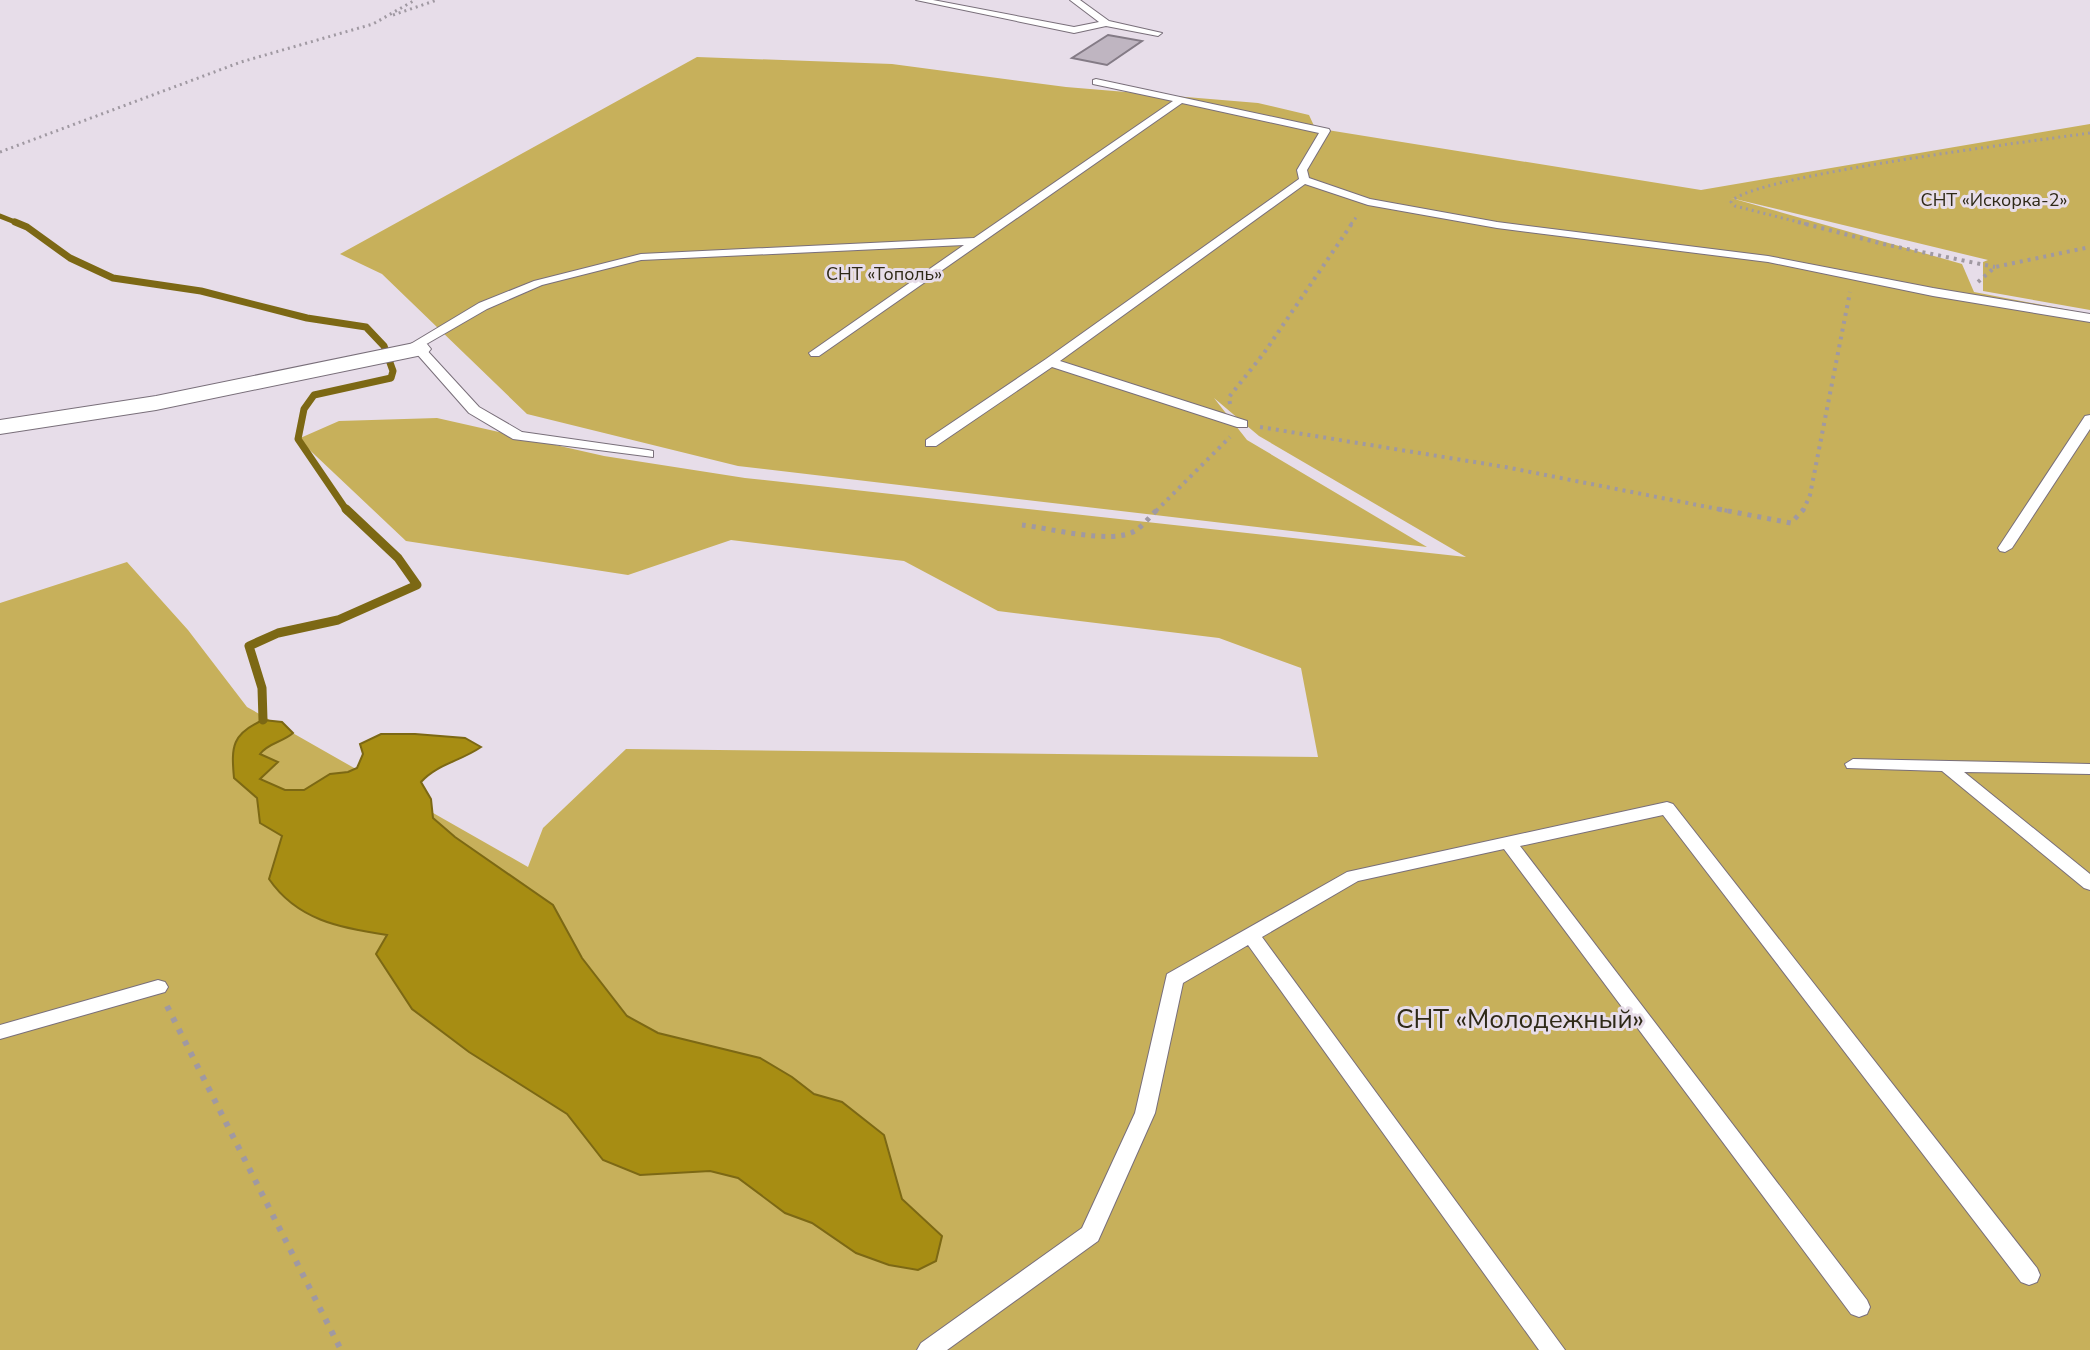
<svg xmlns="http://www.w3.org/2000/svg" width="2090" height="1350" viewBox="0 0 2090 1350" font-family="'Nunito Sans',sans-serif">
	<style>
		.green { fill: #c7b05b }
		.water { fill: #a78d13; stroke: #7c6814; stroke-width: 2 }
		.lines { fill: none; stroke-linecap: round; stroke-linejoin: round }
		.stream-far2 { stroke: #7c6814; stroke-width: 5 }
		.stream-far1 { stroke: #7c6814; stroke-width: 7 }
		.stream { stroke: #7c6814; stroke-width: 9 }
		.building { fill: #bfb5c1; stroke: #847b86; stroke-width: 2 }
		.lane-casing { stroke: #796f7a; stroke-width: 2 }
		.street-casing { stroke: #796f7a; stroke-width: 2 }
		.path-far3 { stroke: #a099a2; stroke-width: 3; stroke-dasharray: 2 4; stroke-linecap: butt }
		.path-far2 { stroke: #a099a2; stroke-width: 4; stroke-dasharray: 3 5; stroke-linecap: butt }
		.path-far1 { stroke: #a099a2; stroke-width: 5; stroke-dasharray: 4 6; stroke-linecap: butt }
		.path { stroke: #a099a2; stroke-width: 6; stroke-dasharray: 5 8; stroke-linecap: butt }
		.lane { fill: #fff; fill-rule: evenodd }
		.street { fill: #fff; fill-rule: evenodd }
		.labels { text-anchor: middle; stroke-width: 6; stroke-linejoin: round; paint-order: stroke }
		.far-park-label { font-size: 18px; fill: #2e2917; stroke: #e7dde9 }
		.near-park-label { font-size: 26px; fill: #2e2917; stroke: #e7dde9 }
	</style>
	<rect width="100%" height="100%" fill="#e7dde9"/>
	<path class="green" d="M 697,57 L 892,64 L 1066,87 L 1258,103 L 1309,115 L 1315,128 L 1701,190 L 2090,124 L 2090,310 L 1983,291 L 1983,262 L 1988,260 L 1731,198 L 1962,264 L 1974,292 L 2090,314 L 2090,1350 L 0,1350 L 0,603 L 127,562 L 188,630 L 247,707 L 528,867 L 543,828 L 626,749 L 1318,757 L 1301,668 L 1219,638 L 998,611 L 904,561 L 731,540 L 628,575 L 406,541 L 298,439 L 339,421 L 437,418 L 604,456 L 745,478 L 1466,557 L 1259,436 L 1214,398 L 1247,440 L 1427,547 L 738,466 L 527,414 L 382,274 L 340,254 Z"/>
	<path class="water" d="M 263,720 L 282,722 L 293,733 C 283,742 268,743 260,754 L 278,762 L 260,779 L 285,790 L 304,790 L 330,774 L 348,772 L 357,768 L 363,754 L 360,744 L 381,734 L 415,734 L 465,738 L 481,747 C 461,761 437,764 421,782 L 431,799 L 433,818 L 455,837 L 553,905 L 582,958 L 627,1016 L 658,1033 L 760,1058 L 792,1077 L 814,1094 L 842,1102 L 884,1135 L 902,1199 L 942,1236 L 936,1261 L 918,1270 L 889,1265 L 856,1253 L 812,1223 L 785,1213 L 738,1178 L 710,1171 L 640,1175 L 603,1160 L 567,1114 L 469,1052 L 412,1009 L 376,954 L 387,935 C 340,928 297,920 269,879 L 282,836 L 260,823 L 257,798 L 234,778 C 231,746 232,734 263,720 Z"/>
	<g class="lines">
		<path class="stream-far2" d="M 0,216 L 20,224"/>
		<path class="stream-far1" d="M 15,222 L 27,227 L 70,258 L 113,278 L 201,291 L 307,318 L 366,327 L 384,346 L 393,371 L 391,378 L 314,395 L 304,409 L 298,439 L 347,511"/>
		<path class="stream" d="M 263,720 L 262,688 L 249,646 L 278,633 L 338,620 L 417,585 L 398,558 L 346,509"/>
	</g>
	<path class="building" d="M 1108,35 L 1142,41 L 1107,65 L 1072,58 Z"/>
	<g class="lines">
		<g class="lane-casing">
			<path id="lane" d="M 916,0 L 933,0 L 1074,27 L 1099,22 L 1070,0 L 1080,0 L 1109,21 L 1162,33 L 1158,36 L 1106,26 L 1074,33 Z
				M 1096,79 L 1329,129 L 1330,131 L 1307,170 L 1309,178 L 1370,199 L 1497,222 L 1768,256 L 1933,288 L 2090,314 L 2090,322 L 1933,296 L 1768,262 L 1497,228 L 1368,205 L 1305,184 L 1060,361 L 1247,421 L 1247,427 L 1237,427 L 1052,367 L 936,446 L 926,446 L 926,440 L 1046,359 L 1299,179 L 1297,170 L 1319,133 L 1182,103 L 819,356 L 811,356 L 809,353 L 964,245 L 641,260 L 542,285 L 487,309 L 423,346 L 479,407 L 522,432 L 648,450 L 653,451 L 653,457 L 513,439 L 469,413 L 409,345 L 479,303 L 534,281 L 641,254 L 974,238 L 1173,101 L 1093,84 L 1093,80 Z
				M 2090,415 L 2090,429 L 2012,548 L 2005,552 L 2000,551 L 1998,548 L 2085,416 Z
				M 1853,759 L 2090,764 L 2090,774 L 1964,772 L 2090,874 L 2090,890 L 2084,888 L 1942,771 L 1847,768 L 1845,764 Z
				M 1667,802 L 1673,804 L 2037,1268 L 2040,1275 L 2037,1282 L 2029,1285 L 2021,1282 L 1663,815 L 1520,846 L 1867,1300 L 1870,1307 L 1867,1314 L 1859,1317 L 1851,1314 L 1504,849 L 1358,881 L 1262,937 L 1565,1350 L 1539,1350 L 1248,945 L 1183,983 L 1155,1113 L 1098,1241 L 947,1350 L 917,1350 L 921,1343 L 1082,1228 L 1135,1113 L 1167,974 L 1347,872 Z
				M 158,980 L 165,982 L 168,987 L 165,992 L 0,1039 L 0,1025 Z"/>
		</g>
		<g class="street-casing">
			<path id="street" d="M 419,342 L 427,344 L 431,349 L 427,354 L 156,410 L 0,434 L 0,420 L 156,396 Z"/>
		</g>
		<path class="path-far3" d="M 393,15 L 437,0
			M 0,152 L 241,62 L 373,24 L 415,0
			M 1351,224 L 1358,215
			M 1806,224 L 1735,206 L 1731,202 C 1748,176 2042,140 2090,133"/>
		<path class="path-far2" d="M 1798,222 L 1883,244 L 1995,267
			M 1978,282 L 1995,267 L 2090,247
			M 1230,404 L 1229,397 L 1264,353 L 1353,222
			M 1260,427 L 1505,467 L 1728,511
			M 1156,511 L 1230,437
			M 1803,511 L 1810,495 L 1850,292"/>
		<path class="path-far1" d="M 1718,509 L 1791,523 L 1804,509
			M 1022,525 C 1049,528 1111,545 1135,531 C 1143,526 1151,515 1158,509"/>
		<path class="path" d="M 167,1006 L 341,1350"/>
		<use href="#lane" class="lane"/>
		<use href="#street" class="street"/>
	</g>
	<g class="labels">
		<g class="far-park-label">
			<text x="1994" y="206">СНТ «Искорка-2»</text>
			<text x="884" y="280">СНТ «Тополь»</text>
		</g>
		<g class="near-park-label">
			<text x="1520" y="1028">СНТ «Молодежный»</text>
		</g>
	</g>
</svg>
